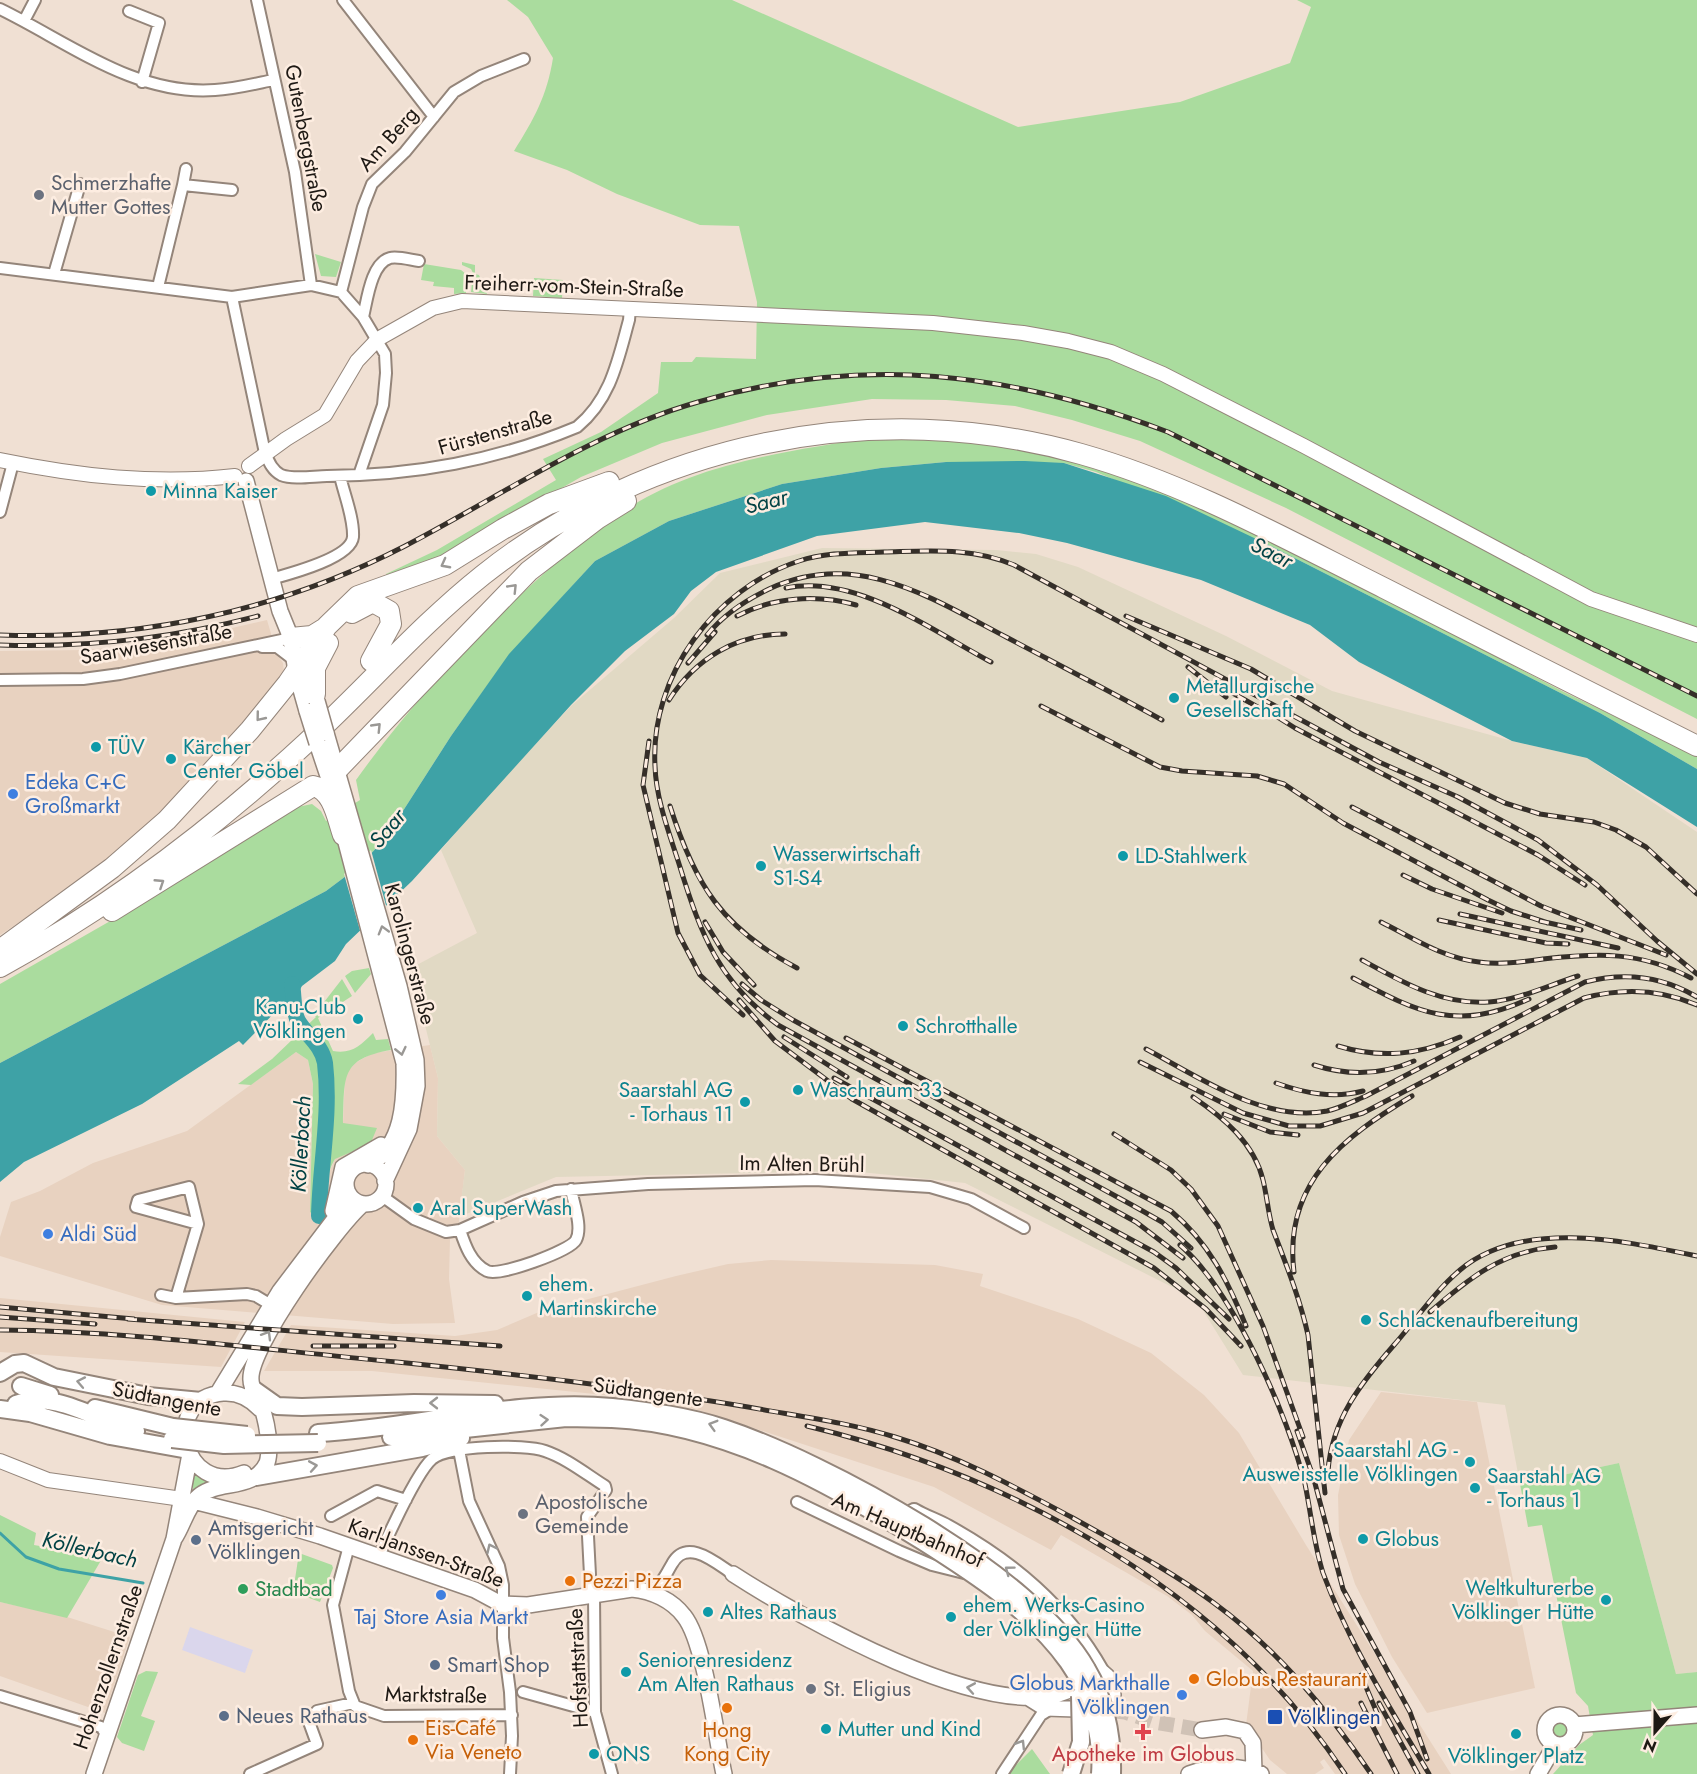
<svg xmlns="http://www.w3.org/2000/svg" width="1697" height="1774" viewBox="0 0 1697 1774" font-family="Jost,sans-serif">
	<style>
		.built { fill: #e8d2c0 }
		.industrial { fill: #e1d9c4 }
		.education { fill: #dad6ec }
		.green { fill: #aadc9e }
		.water { fill: #3ea2a6 }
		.pier { fill: #f0e0d3 }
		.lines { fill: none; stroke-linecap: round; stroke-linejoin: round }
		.stream { stroke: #3ea2a6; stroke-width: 3 }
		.river { stroke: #3ea2a6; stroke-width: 16 }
		.secondary-tunnel { stroke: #d0c2b6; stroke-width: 15; stroke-dasharray: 15 8; stroke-linecap: butt }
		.minor-casing { stroke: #94857a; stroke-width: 14 }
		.tertiary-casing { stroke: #94857a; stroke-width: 16 }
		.secondary-casing { stroke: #94857a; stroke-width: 18 }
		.primary-casing { stroke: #94857a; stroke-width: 20 }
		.motorway-casing { stroke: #94857a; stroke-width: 22 }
		.minor { stroke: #fff; stroke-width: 10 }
		.tertiary { stroke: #fff; stroke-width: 14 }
		.secondary { stroke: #fff; stroke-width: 15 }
		.primary { stroke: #fff; stroke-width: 16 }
		.motorway { stroke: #fff; stroke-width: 20 }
		.rail-casing { stroke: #352f29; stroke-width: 5 }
		.rail { stroke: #fdede1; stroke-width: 3; stroke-dasharray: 9; stroke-linecap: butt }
		.secondary-bridge-casing { stroke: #94857a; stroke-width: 18; stroke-linecap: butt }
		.primary-bridge-casing { stroke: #94857a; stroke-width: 20; stroke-linecap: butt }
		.secondary-bridge { stroke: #fff; stroke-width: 15 }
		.primary-bridge { stroke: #fff; stroke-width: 16 }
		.oneway { stroke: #9a9895 }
		.worship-dot { fill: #6b7280; stroke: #fdede1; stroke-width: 2 }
		.culture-dot { fill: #0f9aa8; stroke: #fdede1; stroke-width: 2 }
		.shop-dot { fill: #3f7fe0; stroke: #fdede1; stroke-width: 2 }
		.service-dot { fill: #5c6f8a; stroke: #fdede1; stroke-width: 2 }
		.food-dot { fill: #e8710a; stroke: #fdede1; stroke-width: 2 }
		.leisure-dot { fill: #2e9e5b; stroke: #fdede1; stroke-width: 2 }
		.transit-dot { fill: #1a4fb4; stroke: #fdede1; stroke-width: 2 }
		.health-dot { fill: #e0444e; stroke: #fdede1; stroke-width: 2 }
		.labels { text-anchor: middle; stroke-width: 5; stroke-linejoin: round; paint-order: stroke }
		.street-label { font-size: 21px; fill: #1e1914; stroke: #fdede1 }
		.worship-label { font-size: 21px; fill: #5b616d; stroke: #fdede1; text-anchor: start }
		.culture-label { font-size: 21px; fill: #0d838f; stroke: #fdede1; text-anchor: start }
		.shop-label { font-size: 21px; fill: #366cbe; stroke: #fdede1; text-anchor: start }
		.service-label { font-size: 21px; fill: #4e5e75; stroke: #fdede1; text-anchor: start }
		.food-label { font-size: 21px; fill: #c56008; stroke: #fdede1; text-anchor: start }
		.leisure-label { font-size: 21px; fill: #27864d; stroke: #fdede1; text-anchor: start }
		.transit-label { font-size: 21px; fill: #164399; stroke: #fdede1; text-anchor: start }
		.health-label { font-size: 21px; fill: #be3a42; stroke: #fdede1 }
		.water-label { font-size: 22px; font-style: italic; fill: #024244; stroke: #fdede1 }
	</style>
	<rect width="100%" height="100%" fill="#f0e0d3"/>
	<path class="built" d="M 267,620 L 277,654 L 283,663 L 284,673 L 278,683 L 179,799 L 103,867 L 0,935 L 0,651 L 85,650 L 151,644 L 184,639 Z
		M 430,1045 L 438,1078 L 437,1136 L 465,1170 L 457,1238 L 450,1239 L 449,1279 L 455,1323 L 393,1324 L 162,1305 L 0,1256 L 0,1237 L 11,1202 L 40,1191 L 93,1163 L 187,1131 L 296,1052 L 308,1060 L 313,1084 L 310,1212 L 325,1209 L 326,1179 L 335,1159 L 343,1123 L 345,1075 L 355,1063 L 373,1053 Z
		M 771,1260 L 935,1265 L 983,1274 L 980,1286 L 1078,1319 L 1151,1353 L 1204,1395 L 1239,1433 L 1306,1545 L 1451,1774 L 1335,1774 L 1324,1759 L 1320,1762 L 1324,1768 L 1315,1774 L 1287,1774 L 1270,1760 L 1246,1725 L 1253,1671 L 1205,1631 L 1192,1615 L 1167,1596 L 1061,1535 L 1051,1550 L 934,1487 L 695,1409 L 604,1395 L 372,1371 L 264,1371 L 291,1325 L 455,1336 L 497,1330 L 539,1312 L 676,1276 L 728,1264 Z
		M 0,1298 L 245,1322 L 221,1367 L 0,1352 Z
		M 1381,1392 L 1477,1402 L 1535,1688 L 1427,1713 L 1392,1657 L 1355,1584 L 1339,1535 L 1338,1495 L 1349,1440 Z
		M 0,1602 L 64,1616 L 130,1637 L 105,1713 L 0,1676 Z"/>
	<path class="industrial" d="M 822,548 L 996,550 L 1036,554 L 1078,567 L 1226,636 L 1332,691 L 1512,741 L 1587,758 L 1697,832 L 1697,1672 L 1676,1674 L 1619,1463 L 1520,1484 L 1505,1405 L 1243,1375 L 1196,1299 L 965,1183 L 851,1171 L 556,1177 L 459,1217 L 465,1170 L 437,1136 L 438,1078 L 411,968 L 477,933 L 441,850 L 486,797 L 571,706 L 674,618 L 720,573 Z"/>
	<path class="education" d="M 190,1627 L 253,1650 L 245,1673 L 182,1650 Z"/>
	<path class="green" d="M 507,0 L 732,0 L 1018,127 L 1180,102 L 1290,63 L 1311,7 L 1297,0 L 1697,0 L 1697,719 L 1286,508 L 1140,441 L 1072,420 L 1015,406 L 946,400 L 872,399 L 767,415 L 662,443 L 581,477 L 441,557 L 387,578 L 386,574 L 437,550 L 556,480 L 543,459 L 601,432 L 658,393 L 661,362 L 692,362 L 696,357 L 756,359 L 757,302 L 739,226 L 700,225 L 617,194 L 567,170 L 514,151 C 534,119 547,96 553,58 L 528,17 Z
		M 315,254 L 341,262 L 336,277 L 321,276 Z
		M 462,262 L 475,265 L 475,274 L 479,275 L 487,294 L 471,292 L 473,273 L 471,269 L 462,265 Z
		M 424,264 L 461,270 L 466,274 L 466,293 L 454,294 L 454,288 L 433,286 L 434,282 L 421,280 Z
		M 534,278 L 563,280 L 562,298 L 533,296 Z
		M 876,437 L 940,440 L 1064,454 L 1128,474 L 1274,542 L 1564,692 L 1697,756 L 1697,769 L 1600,713 L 1273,547 L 1096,472 L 1064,463 L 946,462 L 881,468 L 782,484 L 669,521 L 595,561 L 509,655 L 451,736 L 385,839 L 358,867 L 326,891 L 0,1063 L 0,984 L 133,908 L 293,808 L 312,804 L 321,811 L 326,821 L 360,800 L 356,780 C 409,706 471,639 539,578 C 587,535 628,501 689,478 C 748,456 814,447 876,437 Z
		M 369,968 L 371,974 L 355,993 L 345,976 L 352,971 Z
		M 342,979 L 352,996 L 318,1018 L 333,1051 C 352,1054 360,1046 373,1033 L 376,1040 L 388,1039 L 391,1050 C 339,1059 345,1078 343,1123 L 377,1128 L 372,1140 L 375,1142 L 335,1159 C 322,1180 331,1200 318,1218 L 310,1212 L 313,1084 L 308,1060 L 296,1052 L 251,1085 L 238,1084 L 272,1059 L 316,1017 L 314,1015 Z
		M 1619,1463 L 1676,1674 L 1697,1672 L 1697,1774 L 1553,1774 L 1579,1745 L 1593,1735 L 1588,1706 L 1576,1693 L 1542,1525 L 1528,1527 L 1520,1484 Z
		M 193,1470 L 221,1482 L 193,1491 Z
		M 0,1515 L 36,1533 L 34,1545 L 103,1557 L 67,1618 L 0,1602 Z
		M 299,1553 L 332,1565 L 333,1568 L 320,1602 L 293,1592 Z
		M 146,1671 L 158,1672 L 141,1716 L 155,1721 L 144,1751 L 122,1743 L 117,1737 L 138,1675 Z
		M1552 1730a8 8 0 1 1 16 0a8 8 0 1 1-16 0Z
		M 1032,1749 L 1050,1774 L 1008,1774 L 1010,1771 Z"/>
	<path class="water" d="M 1025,461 L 1064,463 L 1166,496 L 1273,547 L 1600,713 L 1697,769 L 1697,827 L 1587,758 L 1512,741 L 1359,662 L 1310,625 L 1201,580 L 1067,543 L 1019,533 L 925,522 L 817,536 L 716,572 L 691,591 L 674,614 L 625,651 L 571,705 L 412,881 L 346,944 L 335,961 L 302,986 L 298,993 L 299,1003 L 296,1006 L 288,1001 L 284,1003 L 243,1045 L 239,1041 L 142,1104 L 24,1162 L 0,1182 L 0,1063 L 326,891 L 358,867 L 385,839 L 451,736 L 509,654 L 595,561 L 669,521 L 782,484 L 881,468 L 946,462 Z"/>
	<path class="pier" d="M 371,850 L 387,909 L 361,934 L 344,874 Z"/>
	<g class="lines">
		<path class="stream" d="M 0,1533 L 26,1557 L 59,1569 L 143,1583"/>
		<path class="river" d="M 292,984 C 294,994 293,1012 298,1021 C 306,1035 322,1045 325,1063 C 331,1115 320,1165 319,1216"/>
		<path class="secondary-tunnel" d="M 1115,1711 L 1125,1712 L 1154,1722 L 1202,1730"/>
		<g class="minor-casing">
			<path id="minor" d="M 257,0 L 295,172 L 311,285
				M 343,0 L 434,117
				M 0,9 C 68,42 135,96 215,90 C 235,89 254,84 273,80
				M 129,11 L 159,23 L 142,82
				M 24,21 L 35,0
				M 183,185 L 186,169
				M 0,268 L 232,297
				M 54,274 L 80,184
				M 158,287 L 183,185 L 232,190
				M 341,292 L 363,207 L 372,184 L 405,152 L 454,92 L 481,76 L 524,59
				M 363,317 C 367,301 371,263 390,258 C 398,256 411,260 419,261
				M 359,475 L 383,405 L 386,373 L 385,354 L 363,317 L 341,292 L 311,285 L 232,297 L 265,453 C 269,462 272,470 281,475 C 294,480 314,476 327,476 C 416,475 495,461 577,427 C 611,399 618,360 629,320 L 630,309
				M 0,512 L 13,463
				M 271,579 C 289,574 351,558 353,537 C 354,518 344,494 340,476
				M 262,647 L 277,647 L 294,660
				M 0,680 L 83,679 L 120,674 L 291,638
				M 382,1196 L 414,1219 L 446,1232 L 460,1230 L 523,1202 L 556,1191 L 648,1184 L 815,1180 L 930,1187 L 971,1199 L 1024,1228
				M 460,1230 C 465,1245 471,1263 487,1271 C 499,1277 570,1251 576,1240 C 583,1227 573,1202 571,1189
				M 161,1295 L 176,1298 L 247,1294 L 256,1296 L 271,1305
				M 176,1298 L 198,1224 L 189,1187 L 138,1200 L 136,1207 L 198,1224
				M 459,1450 L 469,1501 L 499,1566 L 503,1585 L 503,1638 L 510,1692 L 512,1736 L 510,1774
				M 797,1502 L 899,1551 L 932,1565 L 964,1573
				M 331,1516 L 377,1491 L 406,1500
				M 349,1546 L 333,1605 L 349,1691 L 355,1706 L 384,1716 L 512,1715
				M 379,1556 C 388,1536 417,1472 432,1459 C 449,1445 524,1444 545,1451 C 566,1458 586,1474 605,1486 L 606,1490 L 587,1517 L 591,1594
				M 647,1592 C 664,1582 663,1579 672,1564 C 687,1537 716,1563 733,1574
				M 594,1594 L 595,1712 L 612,1774
				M 523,1692 L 595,1712
				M 0,1696 L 101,1727 L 107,1735
				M 250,1774 L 317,1744 L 309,1722 L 317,1711 L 353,1703
				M 1002,1774 L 1041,1715 L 1052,1708"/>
		</g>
		<g class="tertiary-casing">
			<path id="tertiary" d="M 0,460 C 78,476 156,485 235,476
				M 249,466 L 286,439 L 325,415 L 357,361 L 378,339 L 433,308 L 462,301 L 933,323 L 1023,333 L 1068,341 L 1111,352 L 1163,374 L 1304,446 L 1591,599 L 1697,635
				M 0,1461 L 48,1480 L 182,1499"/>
		</g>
		<g class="secondary-casing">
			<path id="secondary" d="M 246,481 L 280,611 L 291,638 L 296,672 L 307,711
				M 326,733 L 399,986 L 416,1060 L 417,1086 L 409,1129 L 385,1181
				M 317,743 L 337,803
				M 342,827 L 404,1063 C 405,1099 404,1147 368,1165
				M346 1184a20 20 0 1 1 40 0a20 20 0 1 1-40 0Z
				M 333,1211 L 343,1167 L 381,1145
				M 218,1393 L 280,1291 L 343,1208 L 349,1194
				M 244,1473 C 182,1498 160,1398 223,1393 C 238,1392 250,1398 260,1409
				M 193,1501 L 257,1517 L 320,1536 L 475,1590 L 501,1604 L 528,1605 L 632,1589 C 652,1591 672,1600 684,1616 C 705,1642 716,1738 724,1774
				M 174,1539 C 183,1526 187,1506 199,1496 C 220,1479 253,1492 267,1463 C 269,1457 269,1451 269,1445 C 268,1430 266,1419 261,1405 C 257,1396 251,1389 251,1380 C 248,1348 337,1226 363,1204
				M 733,1574 C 801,1618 988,1724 1067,1691
				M 1089,1669 C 1105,1670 1112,1679 1113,1695 L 1102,1711
				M 1029,1698 L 1045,1708 L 1076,1709 L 1090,1714
				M1545 1730a15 15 0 1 1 30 0a15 15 0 1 1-30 0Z
				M 1574,1725 L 1697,1715
				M 1202,1730 L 1226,1727 L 1245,1731 L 1253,1743 L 1254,1771
				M 94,1774 L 174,1539 L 190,1454
				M 1189,1774 C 1211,1766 1240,1764 1261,1774
				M 1538,1774 L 1555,1745"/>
		</g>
		<g class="primary-casing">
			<path id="primary" d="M 0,1373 L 15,1364 L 24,1363 L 54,1377 L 148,1396 L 201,1401
				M 21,1386 L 50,1395
				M 253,1389 L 277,1406 L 302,1407 L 414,1403 L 495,1404
				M 16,1404 C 54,1389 100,1422 136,1431
				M 95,1408 L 173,1427
				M 0,1409 L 30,1413 L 110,1436 L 188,1450
				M 318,1433 C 416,1428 514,1398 612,1407
				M 391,1437 L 566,1418 L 612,1419
				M 256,1477 L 422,1448 L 461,1438
				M 914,1512 C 924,1518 936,1522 947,1528 C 1010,1563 1064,1607 1100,1671"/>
		</g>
		<g class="motorway-casing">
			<path id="motorway" d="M 352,613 L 373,602 L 389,611 L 391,624 L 371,661
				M 291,638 L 312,636 L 325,628
				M 315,694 L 315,668 L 328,643
				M 337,770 L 529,571 L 597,519 L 626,501
				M 112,911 L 313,786 C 333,790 337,818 343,835
				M 0,950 L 112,868 L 167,820 L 250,730 L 288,683 L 327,626 L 358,596 L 445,565 L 503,529 L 549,504 L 609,482
				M 0,967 C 112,906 213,829 306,743 C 366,688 419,626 483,575 C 650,442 875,396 1081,454 C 1187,484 1286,539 1384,588 C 1488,641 1593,694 1697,746"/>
		</g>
		<use href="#minor" class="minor"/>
		<use href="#tertiary" class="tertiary"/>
		<use href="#secondary" class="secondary"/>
		<use href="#primary" class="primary"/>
		<use href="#motorway" class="motorway"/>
		<g class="rail-casing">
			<path id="rail" d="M 786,588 C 856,574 931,630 991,662
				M 737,616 C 773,597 817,594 856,605
				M 1126,616 L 1251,669 L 1355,731 L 1505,803 L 1540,814 L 1594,822 L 1616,830 L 1646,847 L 1697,894
				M 0,635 C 141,640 279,611 405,546 C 501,496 593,432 698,402 C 863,354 1010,372 1168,432 L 1697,696
				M 707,635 C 724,614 746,600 769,589 C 857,548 931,598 1008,638 C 1059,665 1111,692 1162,720
				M 0,645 C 88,648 173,638 258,616
				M 688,663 L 715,632
				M 1188,667 L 1226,697
				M 1222,687 L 1272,715
				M 669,700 C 695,659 736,634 785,634
				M 1041,706 L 1160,767 L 1182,771 L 1257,776 L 1284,784 L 1343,823 L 1488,900 L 1511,911 L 1548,923
				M 1265,709 L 1295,728 L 1538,855 L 1585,885
				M 649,741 L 643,785 L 678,933 L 700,975 L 743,1015
				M 670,806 C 695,885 722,928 797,968
				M 1352,807 L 1541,906 L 1666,955
				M 1403,875 L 1432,889 L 1502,913
				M 1460,914 L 1618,948
				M 1439,920 L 1546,943 L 1568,944
				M 1540,921 L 1581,930
				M 705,922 L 723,952 L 754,985
				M 1381,922 C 1413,938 1443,958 1479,962 C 1500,965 1521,962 1543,959 C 1598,953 1640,951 1691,978
				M 1362,960 C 1402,982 1441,1005 1489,1002 C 1519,1000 1549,985 1578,976
				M 1353,978 C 1419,1013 1456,1032 1529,999
				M 742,984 L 761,1000 L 793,1020 L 1132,1205 L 1162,1222 L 1191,1248
				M 739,1000 L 775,1041 L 852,1099 L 1154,1268 L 1206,1309 L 1241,1346
				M 784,1037 L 847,1077
				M 846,1038 L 1171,1211 C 1209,1243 1228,1281 1246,1326
				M 1338,1046 C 1381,1059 1419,1055 1460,1037
				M 1146,1049 C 1199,1077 1264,1123 1327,1111 C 1340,1108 1354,1101 1366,1096 L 1585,982 C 1624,972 1662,976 1697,997
				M 1140,1062 L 1243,1113 L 1289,1126 L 1320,1126 L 1363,1113 L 1584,998 C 1622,988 1660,989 1697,1005
				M 1314,1065 C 1348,1076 1382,1075 1414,1061
				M 834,1078 L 1154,1252 L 1176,1268 L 1229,1319
				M 1276,1083 C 1304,1093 1333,1099 1363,1091
				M 1193,1097 C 1224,1118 1254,1143 1263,1180 C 1267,1196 1268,1213 1273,1230 C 1286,1264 1300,1299 1308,1335 L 1325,1493
				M 1224,1114 L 1270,1132 L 1298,1135
				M 1114,1134 L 1171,1170 L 1191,1189 L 1218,1226 L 1263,1326 L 1303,1437
				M 1180,1245 C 1233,1291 1288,1415 1305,1484 C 1311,1513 1314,1545 1323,1573 C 1349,1644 1391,1709 1429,1774
				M 1183,1258 L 1136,1222 L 778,1025 C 719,982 701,935 680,867 C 670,835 656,800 655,766 C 650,676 714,589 799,561 C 826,552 856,553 884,552 C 929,551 972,547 1014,565 L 1379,762 L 1458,797 L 1538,840 L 1597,885 L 1657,941 L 1697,974
				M 1294,1272 C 1283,1183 1343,1137 1412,1096
				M 0,1307 L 134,1319
				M 1430,1312 C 1468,1279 1502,1251 1555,1247
				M 0,1317 L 95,1324
				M 128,1319 L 500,1346
				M 0,1330 C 133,1331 265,1350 397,1362 C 515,1374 631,1387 748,1407 C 797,1416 847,1422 895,1437 C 958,1456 1015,1487 1073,1518 C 1121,1545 1170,1570 1214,1603 C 1278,1650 1327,1709 1371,1774
				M 313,1346 L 394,1346
				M 807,1426 C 1015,1476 1225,1592 1345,1774
				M 1297,1431 L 1314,1479
				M 1328,1471 C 1332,1419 1361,1383 1394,1345 C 1415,1321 1435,1291 1460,1270 C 1522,1218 1625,1241 1697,1256
				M 1312,1472 L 1343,1589 L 1410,1712 L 1427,1759
				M 1361,1675 L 1377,1713
				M 1361,1703 L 1397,1774
				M 1379,1703 L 1418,1774"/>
		</g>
		<use href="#rail" class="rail"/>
		<g class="secondary-bridge-casing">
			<path id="secondary-bridge" d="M 317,701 L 326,733
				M 307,711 L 317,743"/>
		</g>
		<g class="primary-bridge-casing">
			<path id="primary-bridge" d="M 612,1407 C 650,1411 688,1416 724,1428 C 826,1462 1034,1574 1087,1669 C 1106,1701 1113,1737 1112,1774
				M 612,1419 C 724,1424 828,1483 922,1541 C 974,1574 1032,1611 1068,1662 C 1090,1693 1103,1736 1100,1774
				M 173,1427 L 247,1435
				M 172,1439 L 224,1445 L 318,1443
				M 1071,1774 L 1081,1742 L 1080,1696"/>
		</g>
		<use href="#secondary-bridge" class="secondary-bridge"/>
		<use href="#primary-bridge" class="primary-bridge"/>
	</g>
	<defs><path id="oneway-chevron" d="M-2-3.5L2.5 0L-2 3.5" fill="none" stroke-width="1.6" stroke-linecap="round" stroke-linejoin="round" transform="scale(1.5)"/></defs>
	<g class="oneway">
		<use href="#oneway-chevron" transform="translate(445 564) rotate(152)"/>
		<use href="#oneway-chevron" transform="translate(513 588) rotate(-46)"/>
		<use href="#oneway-chevron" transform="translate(260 717) rotate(129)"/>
		<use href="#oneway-chevron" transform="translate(377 727) rotate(-46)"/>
		<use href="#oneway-chevron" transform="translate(160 883) rotate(-33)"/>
		<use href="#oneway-chevron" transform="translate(383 930) rotate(-106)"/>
		<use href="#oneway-chevron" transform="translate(401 1051) rotate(77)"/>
		<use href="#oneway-chevron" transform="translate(267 1335) rotate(-59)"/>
		<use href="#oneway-chevron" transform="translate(81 1382) rotate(-169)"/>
		<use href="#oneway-chevron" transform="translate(434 1403) rotate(180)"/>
		<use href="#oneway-chevron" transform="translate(544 1420) rotate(-5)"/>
		<use href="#oneway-chevron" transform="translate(713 1425) rotate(-164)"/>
		<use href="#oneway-chevron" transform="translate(313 1466) rotate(-10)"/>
		<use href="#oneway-chevron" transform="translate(491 1548) rotate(-115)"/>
		<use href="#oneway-chevron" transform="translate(1009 1570) rotate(-143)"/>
		<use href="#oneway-chevron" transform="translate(971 1688) rotate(-170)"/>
		<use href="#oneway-chevron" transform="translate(1021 1744) rotate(-58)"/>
	</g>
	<g class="worship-dot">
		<circle cx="39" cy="195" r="6"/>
		<circle cx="523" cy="1514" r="6"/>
		<circle cx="811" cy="1689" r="6"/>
	</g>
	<g class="culture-dot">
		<circle cx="151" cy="491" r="6"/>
		<circle cx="1174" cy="698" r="6"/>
		<circle cx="96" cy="747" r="6"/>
		<circle cx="171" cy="759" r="6"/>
		<circle cx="1123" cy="856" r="6"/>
		<circle cx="761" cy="866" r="6"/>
		<circle cx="358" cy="1019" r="6"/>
		<circle cx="903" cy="1026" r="6"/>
		<circle cx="798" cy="1090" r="6"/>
		<circle cx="745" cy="1102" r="6"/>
		<circle cx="418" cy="1208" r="6"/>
		<circle cx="527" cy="1296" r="6"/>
		<circle cx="1366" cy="1320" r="6"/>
		<circle cx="1470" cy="1462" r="6"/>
		<circle cx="1475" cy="1488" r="6"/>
		<circle cx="1363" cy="1539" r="6"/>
		<circle cx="1606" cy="1600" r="6"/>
		<circle cx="708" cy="1612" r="6"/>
		<circle cx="951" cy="1617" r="6"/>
		<circle cx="626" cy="1672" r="6"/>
		<circle cx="826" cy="1729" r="6"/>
		<circle cx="1516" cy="1734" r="6"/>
		<circle cx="594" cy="1754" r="6"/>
	</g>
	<g class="shop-dot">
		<circle cx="13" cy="794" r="6"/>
		<circle cx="48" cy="1234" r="6"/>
		<circle cx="441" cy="1595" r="6"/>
		<circle cx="1182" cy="1695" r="6"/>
	</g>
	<g class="service-dot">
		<circle cx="196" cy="1540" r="6"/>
		<circle cx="435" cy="1665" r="6"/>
		<circle cx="224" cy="1716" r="6"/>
	</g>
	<g class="food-dot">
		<circle cx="570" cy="1581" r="6"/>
		<circle cx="1194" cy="1679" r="6"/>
		<circle cx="727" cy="1708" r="6"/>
		<circle cx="413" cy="1740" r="6"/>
	</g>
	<circle class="leisure-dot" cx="243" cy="1589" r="6"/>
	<rect class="transit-dot" x="1267" y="1709" width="16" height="16" rx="3"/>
	<path class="health-dot" d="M1140 1723h6v6h6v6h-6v6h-6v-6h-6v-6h6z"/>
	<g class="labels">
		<g class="street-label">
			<text transform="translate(306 138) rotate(79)" y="7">Gutenbergstraße</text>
			<text transform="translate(388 139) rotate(-48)" y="7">Am Berg</text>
			<text transform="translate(574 286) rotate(2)" y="7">Freiherr-vom-Stein-Straße</text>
			<text transform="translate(495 432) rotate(-16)" y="7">Fürstenstraße</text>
			<text transform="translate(156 644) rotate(-10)" y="7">Saarwiesenstraße</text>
			<text transform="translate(410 954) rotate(75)" y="7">Karolingerstraße</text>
			<text transform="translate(802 1164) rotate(1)" y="7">Im Alten Brühl</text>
			<text transform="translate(648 1392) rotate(8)" y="7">Südtangente</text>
			<text transform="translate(167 1399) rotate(11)" y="7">Südtangente</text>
			<text transform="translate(908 1530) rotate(23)" y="7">Am Hauptbahnhof</text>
			<text transform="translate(426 1553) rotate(20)" y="7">Karl-Janssen-Straße</text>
			<text transform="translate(108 1667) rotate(-71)" y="7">Hohenzollernstraße</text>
			<text transform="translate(578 1668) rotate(-93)" y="7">Hofstattstraße</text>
			<text transform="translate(436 1695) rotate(1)" y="7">Marktstraße</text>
		</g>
		<g class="worship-label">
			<text x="51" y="190">Schmerzhafte<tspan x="51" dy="24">Mutter Gottes</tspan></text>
			<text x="535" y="1509">Apostolische<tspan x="535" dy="24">Gemeinde</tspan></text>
			<text x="823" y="1696">St. Eligius</text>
		</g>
		<g class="culture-label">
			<text x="163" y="498">Minna Kaiser</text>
			<text x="1186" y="693">Metallurgische<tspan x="1186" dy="24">Gesellschaft</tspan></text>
			<text x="108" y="754">TÜV</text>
			<text x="183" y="754">Kärcher<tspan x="183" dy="24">Center Göbel</tspan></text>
			<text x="773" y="861">Wasserwirtschaft<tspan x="773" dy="24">S1-S4</tspan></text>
			<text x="1135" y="863">LD-Stahlwerk</text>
			<text x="346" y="1014" text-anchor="end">Kanu-Club<tspan x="346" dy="24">Völklingen</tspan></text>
			<text x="915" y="1033">Schrotthalle</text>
			<text x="733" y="1097" text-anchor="end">Saarstahl AG<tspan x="733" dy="24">- Torhaus 11</tspan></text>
			<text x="810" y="1097">Waschraum 33</text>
			<text x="430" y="1215">Aral SuperWash</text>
			<text x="539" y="1291">ehem.<tspan x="539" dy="24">Martinskirche</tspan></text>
			<text x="1378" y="1327">Schlackenaufbereitung</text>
			<text x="1458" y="1457" text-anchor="end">Saarstahl AG -<tspan x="1458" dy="24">Ausweisstelle Völklingen</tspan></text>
			<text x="1487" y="1483">Saarstahl AG<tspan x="1487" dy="24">- Torhaus 1</tspan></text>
			<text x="1375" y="1546">Globus</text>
			<text x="1594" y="1595" text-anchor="end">Weltkulturerbe<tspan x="1594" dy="24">Völklinger Hütte</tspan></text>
			<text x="963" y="1612">ehem. Werks-Casino<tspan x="963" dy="24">der Völklinger Hütte</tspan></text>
			<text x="720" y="1619">Altes Rathaus</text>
			<text x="638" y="1667">Seniorenresidenz<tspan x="638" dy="24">Am Alten Rathaus</tspan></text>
			<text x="838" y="1736">Mutter und Kind</text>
			<text x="606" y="1761">ONS</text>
			<text x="1516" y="1763" text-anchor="middle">Völklinger Platz</text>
		</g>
		<g class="shop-label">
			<text x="25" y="789">Edeka C+C<tspan x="25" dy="24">Großmarkt</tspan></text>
			<text x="60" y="1241">Aldi Süd</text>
			<text x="441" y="1624" text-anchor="middle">Taj Store Asia Markt</text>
			<text x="1170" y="1690" text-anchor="end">Globus Markthalle<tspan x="1170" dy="24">Völklingen</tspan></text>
		</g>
		<g class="service-label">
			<text x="208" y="1535">Amtsgericht<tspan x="208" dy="24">Völklingen</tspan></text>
			<text x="447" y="1672">Smart Shop</text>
			<text x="236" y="1723">Neues Rathaus</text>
		</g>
		<g class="food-label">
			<text x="582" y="1588">Pezzi Pizza</text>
			<text x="1206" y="1686">Globus Restaurant</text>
			<text x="425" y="1735">Eis-Café<tspan x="425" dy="24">Via Veneto</tspan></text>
			<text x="727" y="1737" text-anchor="middle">Hong<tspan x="727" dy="24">Kong City</tspan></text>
		</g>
		<g class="leisure-label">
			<text x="255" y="1596">Stadtbad</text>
		</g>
		<g class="transit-label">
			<text x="1288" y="1724">Völklingen</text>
		</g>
		<g class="health-label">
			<text x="1143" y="1761">Apotheke im Globus</text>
		</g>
		<g class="water-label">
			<text transform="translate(766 501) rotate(-14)" y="8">Saar</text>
			<text transform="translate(1272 552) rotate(27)" y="8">Saar</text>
			<text transform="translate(387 828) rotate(-50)" y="8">Saar</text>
			<text transform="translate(300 1144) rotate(-87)" y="8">Köllerbach</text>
			<text transform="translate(90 1549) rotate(13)" y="8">Köllerbach</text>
		</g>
	</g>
	<g transform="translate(1655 1732) rotate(201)" stroke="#fdede1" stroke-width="4.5" paint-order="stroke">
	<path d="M0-4.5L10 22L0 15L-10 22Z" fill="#1e1914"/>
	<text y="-9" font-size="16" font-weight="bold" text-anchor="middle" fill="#1e1914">N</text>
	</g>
</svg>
